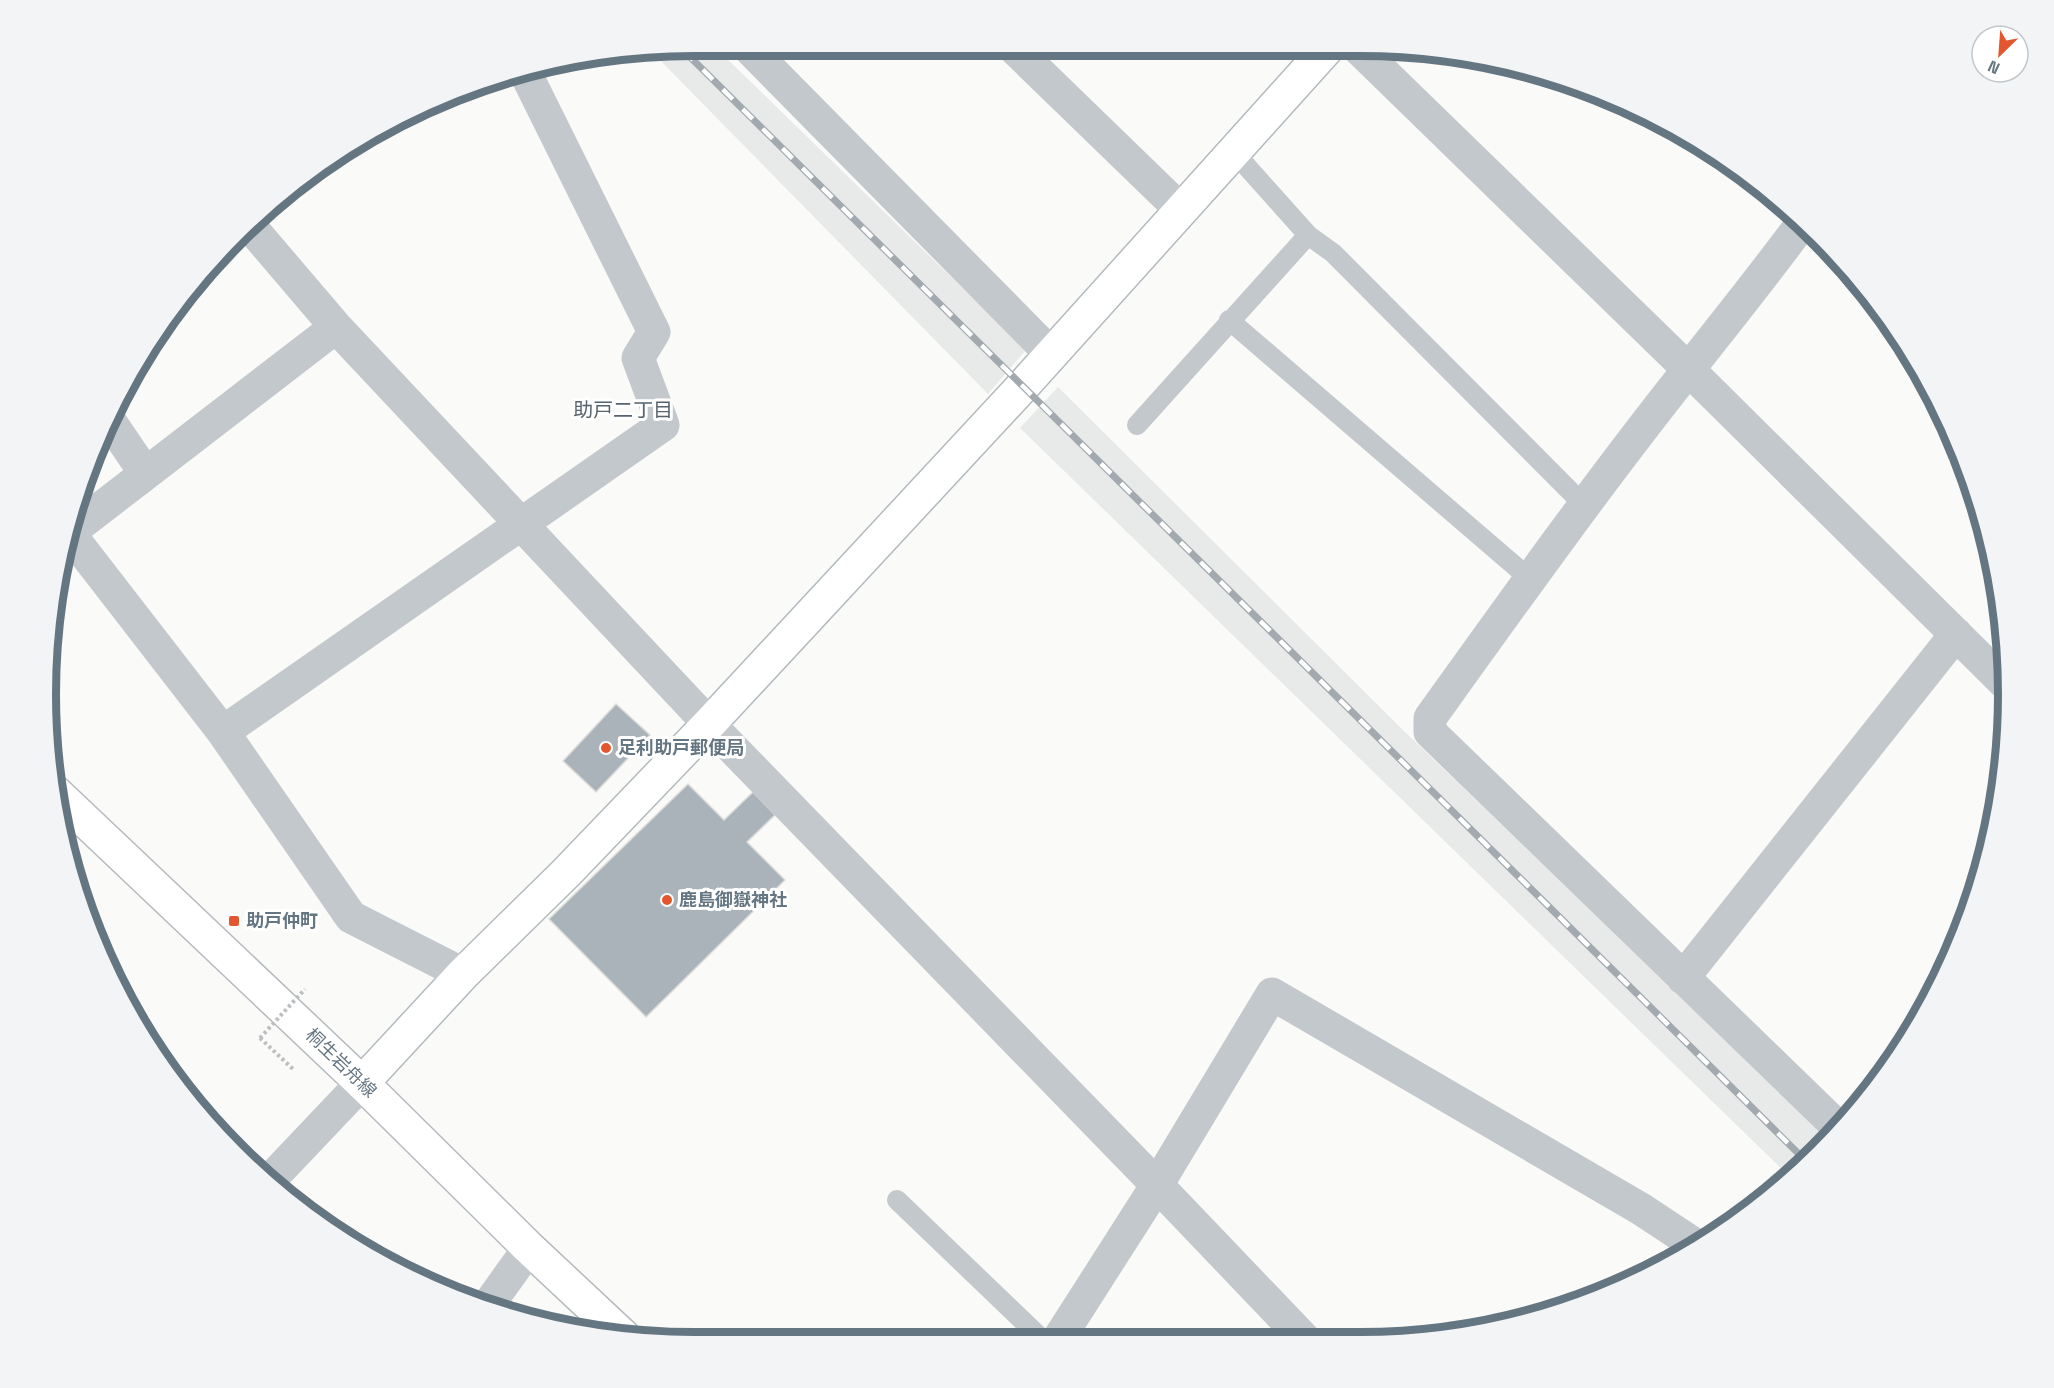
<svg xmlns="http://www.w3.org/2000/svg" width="2054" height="1388" viewBox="0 0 2054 1388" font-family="'Space Grotesk','Noto Sans JP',sans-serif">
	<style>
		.built { fill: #e8e9e9 }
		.building { fill: #aab3b9; stroke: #dcdcda; stroke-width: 1.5 }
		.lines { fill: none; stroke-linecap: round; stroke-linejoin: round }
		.secondary-casing { stroke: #b3babf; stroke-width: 36 }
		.primary-casing { stroke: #b5babe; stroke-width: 36 }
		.path { stroke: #bbbfc2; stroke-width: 4; stroke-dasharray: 3 3; stroke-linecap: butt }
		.lane { stroke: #c3c8cc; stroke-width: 20 }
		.street { stroke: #c3c8cc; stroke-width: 33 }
		.secondary { stroke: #fff; stroke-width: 33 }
		.primary { stroke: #fff; stroke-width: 33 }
		.rail-casing { stroke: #a2aab0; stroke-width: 7 }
		.rail { stroke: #fff; stroke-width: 4.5; stroke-dasharray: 14; stroke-linecap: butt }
		.path-bridge { stroke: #bbbfc2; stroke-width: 4; stroke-dasharray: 3 3; stroke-linecap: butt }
		.poi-dot { fill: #e4572e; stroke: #fff; stroke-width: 2 }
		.labels { text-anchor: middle; stroke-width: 6; stroke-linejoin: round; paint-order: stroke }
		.poi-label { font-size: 18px; font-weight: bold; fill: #657683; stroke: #fff; text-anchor: start }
		.street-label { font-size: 18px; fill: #657683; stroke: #fff }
		.neighbourhood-label { font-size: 20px; fill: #57646e; stroke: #fff }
		.rim { fill: none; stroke: #657683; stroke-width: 8 }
	</style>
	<rect width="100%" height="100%" fill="#fafaf8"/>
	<path class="built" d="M 650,50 L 718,50 L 1026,350 L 988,394 Z
		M 1058,387 L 1406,733 L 1830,1139 L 1819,1153 L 1790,1177 L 1020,428 Z"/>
	<path class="building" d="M 616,704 L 650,735 L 596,792 L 563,761 Z
		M 688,784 L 724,820 L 753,792 L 775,815 L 747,842 L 785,880 L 646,1017 L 549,919 Z"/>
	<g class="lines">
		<g class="secondary-casing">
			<path id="secondary" d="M 362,1083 L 463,974 L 566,873 L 709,724 L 1022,387 L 1330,45"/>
		</g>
		<g class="primary-casing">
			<path id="primary" d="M 56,793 L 362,1083 L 529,1248 L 623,1336"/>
		</g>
		<path class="path" d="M 260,1038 L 294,1070"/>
		<path class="lane" d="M 1233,151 L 1308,235 L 1333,253 L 1585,506
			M 1229,320 L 1530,579
			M 1137,425 L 1308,235
			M 897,1200 L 1046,1343"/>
		<path class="street" d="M 1355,45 L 1688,369 L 2008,686
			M 1014,48 L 1180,209
			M 751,50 L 1051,354
			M 1803,222 C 1766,272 1727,321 1688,370 C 1598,483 1514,601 1430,718 L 1430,732 L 1839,1128
			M 249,225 L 336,327 L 709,724 L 1157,1185 L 1308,1343
			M 109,420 L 145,473
			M 69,533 L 223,732 L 351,917 L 463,974
			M 66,535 L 336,327
			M 223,732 L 663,425 L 638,358 L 654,332 L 524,70
			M 1683,978 L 1956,634
			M 269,1181 L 362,1083
			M 489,1304 L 529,1248
			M 1056,1343 L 1157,1185 L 1272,994 L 1641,1209 L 1697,1246"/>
		<use href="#secondary" class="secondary"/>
		<use href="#primary" class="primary"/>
		<g class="rail-casing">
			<path id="rail" d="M 683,50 L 1807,1162"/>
		</g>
		<use href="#rail" class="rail"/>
		<path class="path-bridge" d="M 260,1038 L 305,989"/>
	</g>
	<g class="poi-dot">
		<circle cx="606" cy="748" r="6"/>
		<circle cx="667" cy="900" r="6"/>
		<rect x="228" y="915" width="12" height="12" rx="3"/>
	</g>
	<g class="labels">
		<g class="poi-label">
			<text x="618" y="754">足利助戸郵便局</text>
			<text x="679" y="906">鹿島御嶽神社</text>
			<text x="246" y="927">助戸仲町</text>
		</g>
		<g class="street-label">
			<text transform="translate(341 1063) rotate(44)" y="6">桐生岩舟線</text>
		</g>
		<g class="neighbourhood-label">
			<text x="623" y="417">助戸二丁目</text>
		</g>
	</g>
	<path d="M0 0H2054V1388H0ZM694 56H1360A638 638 0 0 1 1998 694V694A638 638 0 0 1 1360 1332H694A638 638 0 0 1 56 694V694A638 638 0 0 1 694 56Z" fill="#f3f4f5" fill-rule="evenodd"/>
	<path class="rim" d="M694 56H1360A638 638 0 0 1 1998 694V694A638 638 0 0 1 1360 1332H694A638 638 0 0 1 56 694V694A638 638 0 0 1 694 56Z"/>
	<g transform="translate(2000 54) rotate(205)"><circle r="28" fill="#ffffff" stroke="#c1c8cd" stroke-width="1.5"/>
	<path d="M0-4.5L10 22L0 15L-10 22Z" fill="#e4572e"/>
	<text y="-9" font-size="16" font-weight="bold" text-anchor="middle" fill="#657683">N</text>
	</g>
</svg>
